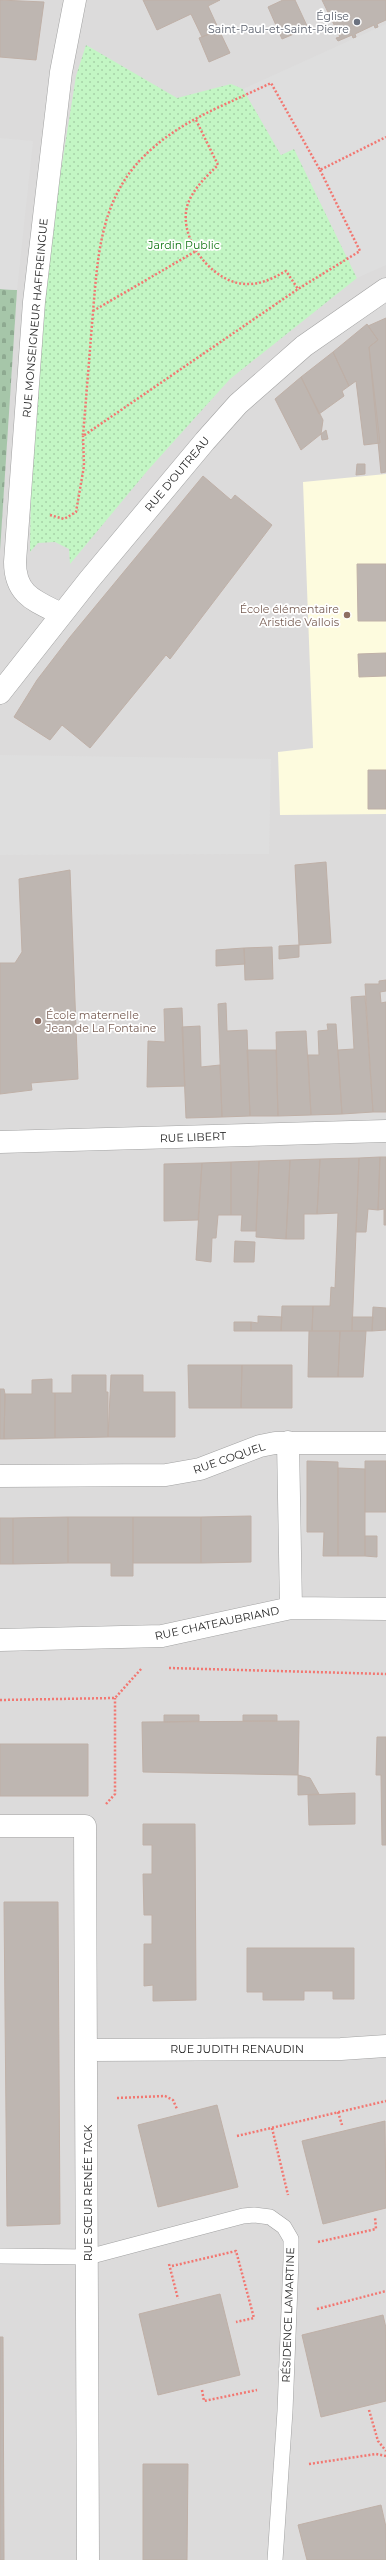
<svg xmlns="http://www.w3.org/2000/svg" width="386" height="2560" viewBox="0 0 386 2560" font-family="Montserrat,sans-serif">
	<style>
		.residential { fill: #dcdbdb }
		.education { fill: #fdfbde }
		.cemetery { fill: url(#cemetery-stones) }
		.park { fill: url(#park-dots) }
		.parking { fill: #dedede }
		.building { fill: #beb6b1; stroke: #bfb0a7 }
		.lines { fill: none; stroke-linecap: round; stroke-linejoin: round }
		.service-casing { stroke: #a2a2a2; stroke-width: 16 }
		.minor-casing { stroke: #a2a2a2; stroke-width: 23 }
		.tertiary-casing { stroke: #a2a2a2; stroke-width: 23 }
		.path { stroke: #f27771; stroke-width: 2.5; stroke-dasharray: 2 2; stroke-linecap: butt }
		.service { stroke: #fff; stroke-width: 15 }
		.minor { stroke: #fff; stroke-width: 22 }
		.tertiary { stroke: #fff; stroke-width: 22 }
		.worship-dot { fill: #6b7280; stroke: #fff; stroke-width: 1.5 }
		.education-dot { fill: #8d6e63; stroke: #fff; stroke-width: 1.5 }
		.labels { text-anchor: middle; stroke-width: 3.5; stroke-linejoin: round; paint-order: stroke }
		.worship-label { font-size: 11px; fill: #5b616d; stroke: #fff; text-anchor: end }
		.park-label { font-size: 11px; fill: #117614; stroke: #fff }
		.street-label { font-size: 11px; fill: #1e1e1e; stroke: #fff }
		.education-label { font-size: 11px; fill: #785e54; stroke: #fff; text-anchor: end }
	</style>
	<defs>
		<pattern id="cemetery-stones" width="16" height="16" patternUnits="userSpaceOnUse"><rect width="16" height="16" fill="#a6c6a9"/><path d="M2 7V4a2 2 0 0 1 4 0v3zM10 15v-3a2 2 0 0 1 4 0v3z" fill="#8eaa91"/></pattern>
		<pattern id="park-dots" width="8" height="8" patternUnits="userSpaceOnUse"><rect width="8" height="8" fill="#c3f6c4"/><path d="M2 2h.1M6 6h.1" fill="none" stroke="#a7d2a8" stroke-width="1.8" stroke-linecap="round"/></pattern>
	</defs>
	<rect width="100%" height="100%" fill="#eeeae4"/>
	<path class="residential" d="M 0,0 L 386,0 L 386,2560 L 0,2560 Z"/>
	<path class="education" d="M 386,474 L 386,814 L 280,815 L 278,752 L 313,748 L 303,482 Z"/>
	<path class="cemetery" d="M 0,289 L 17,290 L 0,551 Z"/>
	<path class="park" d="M 86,45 L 177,98 L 231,84 L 243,89 L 281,155 L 294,148 L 357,278 L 230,379 L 148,470 L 70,564 L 69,549 L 55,542 L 38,543 L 30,552 L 31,481 L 45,271 L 76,76 Z"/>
	<path class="parking" d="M 386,24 L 386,265 L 357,278 L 294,149 L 281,155 L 243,89 Z
		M 0,138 L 33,141 L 17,290 L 0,289 Z
		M 0,755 L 271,759 L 269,854 L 0,855 Z"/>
	<path class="building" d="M 0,0 L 44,2 L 36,60 L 0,57 Z
		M 143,0 L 220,0 L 208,6 L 219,30 L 202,37 L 191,14 L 157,30 Z
		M 283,0 L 295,0 L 308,28 L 282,39 L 268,7 Z
		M 322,0 L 386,0 L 386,20 L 377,24 L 378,27 L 375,28 L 374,25 L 355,34 L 356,37 L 353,38 L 352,35 L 338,41 L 336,38 L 340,37 Z
		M 219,30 L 230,53 L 209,62 L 199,38 Z
		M 386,318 L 386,472 L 381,473 L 369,347 L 378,340 L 368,326 Z
		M 367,324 L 378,340 L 369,347 L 380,443 L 364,445 L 356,381 L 349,386 L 333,352 Z
		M 333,352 L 349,386 L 342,391 L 344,396 L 319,414 L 301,377 Z
		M 301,377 L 323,420 L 321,434 L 301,450 L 275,399 Z
		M 326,430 L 328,439 L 322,440 L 321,434 Z
		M 357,464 L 365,464 L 365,474 L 356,475 Z
		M 203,476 L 231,500 L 235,495 L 272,525 L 170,659 L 166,655 L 90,748 L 62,725 L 50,740 L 14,717 L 37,680 L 70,637 Z
		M 357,564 L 386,564 L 386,621 L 358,621 Z
		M 386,653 L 386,676 L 359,677 L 358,654 Z
		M 368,770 L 386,770 L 386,809 L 368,809 Z
		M 326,862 L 331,943 L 299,945 L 295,865 Z
		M 70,870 L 78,1079 L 31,1083 L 32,1090 L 0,1094 L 0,963 L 15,963 L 22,952 L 19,879 Z
		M 299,945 L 299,957 L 279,959 L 279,946 Z
		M 272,947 L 273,979 L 245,980 L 244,948 Z
		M 244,948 L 245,964 L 216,966 L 216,950 Z
		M 386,980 L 386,991 L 380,992 L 381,1003 L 386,1002 L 386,1112 L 373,1112 L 365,984 L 379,984 L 379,981 Z
		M 365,996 L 373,1112 L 342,1114 L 338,1050 L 354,1049 L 351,997 Z
		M 226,1003 L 227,1031 L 247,1030 L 250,1116 L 222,1117 L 218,1004 Z
		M 182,1008 L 185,1086 L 147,1087 L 148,1041 L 165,1042 L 164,1009 Z
		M 327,1024 L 336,1024 L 342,1114 L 311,1115 L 308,1055 L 319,1055 L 318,1031 L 328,1030 Z
		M 200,1026 L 201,1067 L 220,1065 L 222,1117 L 186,1118 L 182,1027 Z
		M 306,1031 L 311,1115 L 278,1116 L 276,1032 Z
		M 247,1050 L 276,1050 L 278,1116 L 250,1116 Z
		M 380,1157 L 386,1157 L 386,1225 L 384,1225 L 384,1209 L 378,1210 Z
		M 380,1157 L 378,1210 L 368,1209 L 366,1232 L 356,1232 L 359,1158 Z
		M 359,1158 L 352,1331 L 312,1331 L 313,1306 L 330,1306 L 331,1287 L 335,1288 L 338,1213 L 317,1214 L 320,1159 Z
		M 320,1159 L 317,1214 L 304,1214 L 304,1239 L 286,1239 L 290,1160 Z
		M 290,1160 L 286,1239 L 256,1237 L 259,1161 Z
		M 259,1161 L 256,1231 L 241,1231 L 242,1215 L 231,1215 L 231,1162 Z
		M 231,1162 L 231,1215 L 218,1215 L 216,1238 L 212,1238 L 211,1262 L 196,1260 L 202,1163 Z
		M 202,1163 L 198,1220 L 164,1221 L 164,1164 Z
		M 235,1241 L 255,1242 L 254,1262 L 234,1262 Z
		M 282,1306 L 313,1306 L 312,1331 L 281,1331 Z
		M 373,1307 L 386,1308 L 386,1330 L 372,1331 Z
		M 258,1316 L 282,1317 L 281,1331 L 251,1331 L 251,1322 L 258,1323 Z
		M 352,1317 L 373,1317 L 372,1331 L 352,1331 Z
		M 234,1322 L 251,1322 L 251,1331 L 234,1331 Z
		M 309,1331 L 340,1331 L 338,1377 L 308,1377 Z
		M 340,1331 L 366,1331 L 363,1377 L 338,1377 Z
		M 188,1365 L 242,1365 L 241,1408 L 189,1408 Z
		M 242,1365 L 292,1365 L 292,1408 L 241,1408 Z
		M 72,1375 L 106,1375 L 106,1392 L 108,1392 L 108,1437 L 55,1438 L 55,1393 L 72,1393 Z
		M 111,1375 L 143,1375 L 143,1392 L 175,1392 L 175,1437 L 108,1437 Z
		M 52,1379 L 52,1393 L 55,1393 L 55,1438 L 4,1439 L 5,1394 L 32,1394 L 32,1380 Z
		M 0,1389 L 4,1389 L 5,1394 L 4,1439 L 0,1439 Z
		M 307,1461 L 338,1462 L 338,1556 L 323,1556 L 324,1532 L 307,1532 Z
		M 365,1461 L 386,1461 L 386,1512 L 365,1512 Z
		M 338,1468 L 365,1469 L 365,1556 L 338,1556 Z
		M 251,1516 L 251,1562 L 201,1563 L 201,1517 Z
		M 68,1517 L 68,1563 L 13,1564 L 13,1518 Z
		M 68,1517 L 133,1517 L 133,1576 L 111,1576 L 111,1563 L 68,1563 Z
		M 133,1517 L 201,1517 L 201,1563 L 133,1563 Z
		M 0,1518 L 13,1518 L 13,1564 L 0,1564 Z
		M 365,1536 L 377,1536 L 377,1557 L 365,1556 Z
		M 164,1715 L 199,1715 L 199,1721 L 164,1722 Z
		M 243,1715 L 277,1715 L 277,1721 L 243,1721 Z
		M 299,1721 L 298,1775 L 143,1772 L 142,1722 Z
		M 377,1737 L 386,1737 L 386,1845 L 382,1845 L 381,1775 L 376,1775 Z
		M 0,1744 L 88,1744 L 88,1796 L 0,1796 Z
		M 298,1775 L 310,1778 L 319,1794 L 298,1795 Z
		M 355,1793 L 355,1824 L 309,1825 L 308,1795 Z
		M 143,1824 L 195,1824 L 196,2000 L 153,2001 L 153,1985 L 144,1986 L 144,1944 L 152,1944 L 152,1915 L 144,1915 L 143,1874 L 152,1874 L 152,1845 L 143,1845 Z
		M 4,1902 L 58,1902 L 60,2224 L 7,2226 Z
		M 247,1948 L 354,1948 L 354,1999 L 333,1999 L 333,1991 L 304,1991 L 304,2000 L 263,2000 L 263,1992 L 247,1992 Z
		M 217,2105 L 238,2187 L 158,2207 L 138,2125 Z
		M 385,2121 L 386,2208 L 323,2224 L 302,2141 Z
		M 220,2294 L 240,2375 L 158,2395 L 139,2314 Z
		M 383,2315 L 386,2328 L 386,2401 L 321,2417 L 302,2335 Z
		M 0,2337 L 3,2337 L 4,2560 L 0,2560 Z
		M 143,2464 L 188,2464 L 187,2560 L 143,2560 Z
		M 381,2505 L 386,2527 L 386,2560 L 307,2560 L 298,2525 Z"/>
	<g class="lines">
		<g class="service-casing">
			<path id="service" d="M 0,2256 L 88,2257 L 243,2216 L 254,2215 L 270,2217 L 284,2227 L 291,2239 L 291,2260 L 285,2411 L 275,2560"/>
		</g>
		<g class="minor-casing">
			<path id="minor" d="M 61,614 C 35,601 15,595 15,562 L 34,302 L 61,72 L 75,0
				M 0,1142 L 386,1131
				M 288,1442 L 291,1608
				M 0,1476 L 166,1475 L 200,1469 L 260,1446 L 275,1443 L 386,1443
				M 0,1640 L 162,1636 L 291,1608 L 386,1609
				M 0,1826 L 85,1826 L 88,2560
				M 88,2050 L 341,2049 L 386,2046"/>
		</g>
		<g class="tertiary-casing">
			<path id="tertiary" d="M 0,693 L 89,580 L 205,441 L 238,404 L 304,346 L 386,289"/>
		</g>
		<path class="path" d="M 196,120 L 218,165 C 207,176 195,187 189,201 C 174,235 213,286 249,284 C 263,284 275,277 286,271 L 298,289
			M 320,170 L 360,251 L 298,289 L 83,436 C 86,399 89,362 92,324 C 98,257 98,194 154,147 C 187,118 232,102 271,83 L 320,170 L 386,137
			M 93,311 L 196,251
			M 50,515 L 64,519 L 76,512 L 84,466 L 83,436
			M 169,1668 L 386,1674
			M 0,1700 L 115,1698 L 142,1668
			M 106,1804 L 115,1794 L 115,1698
			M 117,2098 L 165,2096 L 173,2100 L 177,2109
			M 338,2112 L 342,2125
			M 272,2128 L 288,2195
			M 237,2136 L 386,2101
			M 318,2242 L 376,2229 L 375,2217
			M 169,2264 L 178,2299
			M 172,2266 L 236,2251 L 254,2318 L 236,2322
			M 317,2309 L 386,2291
			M 202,2390 L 204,2401 L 257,2390
			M 369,2410 L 378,2441 L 386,2451
			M 309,2464 L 376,2454 L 386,2456"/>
		<use href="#service" class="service"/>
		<use href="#minor" class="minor"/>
		<use href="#tertiary" class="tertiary"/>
	</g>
	<circle class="worship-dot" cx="357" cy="22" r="4"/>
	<g class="education-dot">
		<circle cx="347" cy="615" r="4"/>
		<circle cx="38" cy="1021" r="4"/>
	</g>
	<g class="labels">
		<g class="worship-label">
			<text x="349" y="20">Église<tspan x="349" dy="13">Saint-Paul-et-Saint-Pierre</tspan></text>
		</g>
		<g class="park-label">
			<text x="184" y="249">Jardin Public</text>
		</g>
		<g class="street-label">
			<text transform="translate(35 318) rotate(-85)" y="4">RUE MONSEIGNEUR HAFFREINGUE</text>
			<text transform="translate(177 474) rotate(-50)" y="4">RUE D'OUTREAU</text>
			<text transform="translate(193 1137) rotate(-2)" y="4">RUE LIBERT</text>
			<text transform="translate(229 1458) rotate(-19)" y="4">RUE COQUEL</text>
			<text transform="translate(217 1623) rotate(-12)" y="4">RUE CHATEAUBRIAND</text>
			<text x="237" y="2053">RUE JUDITH RENAUDIN</text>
			<text transform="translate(88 2193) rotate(-90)" y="4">RUE SŒUR RENÉE TACK</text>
			<text transform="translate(288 2315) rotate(-88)" y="4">RÉSIDENCE LAMARTINE</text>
		</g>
		<g class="education-label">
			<text x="339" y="613">École élémentaire<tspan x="339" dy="13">Aristide Vallois</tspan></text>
			<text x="46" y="1019" text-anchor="start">École maternelle<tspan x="46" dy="13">Jean de La Fontaine</tspan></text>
		</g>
	</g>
</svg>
